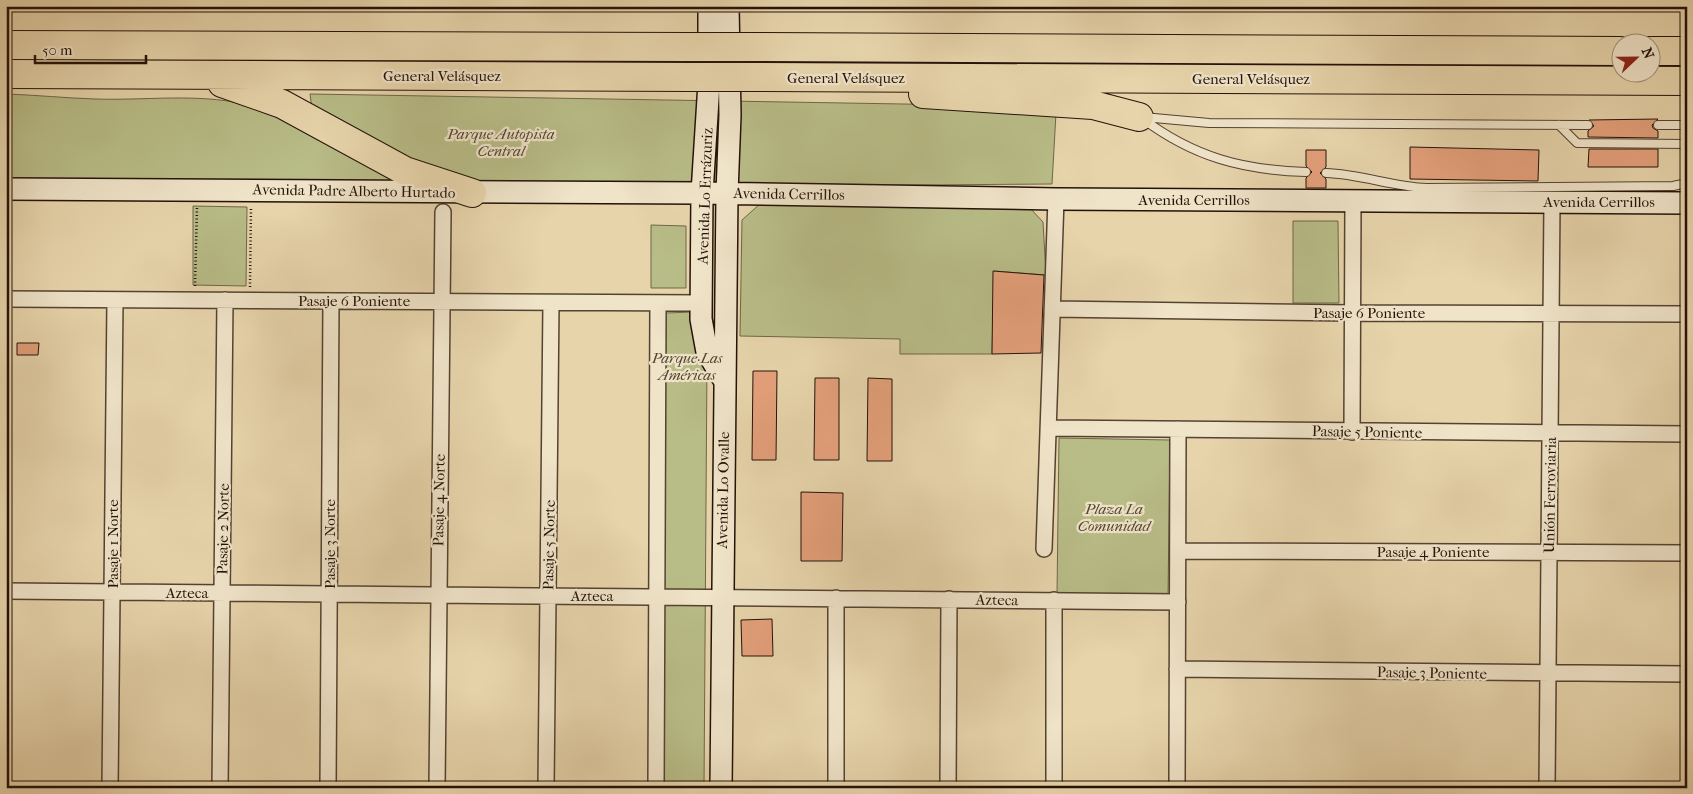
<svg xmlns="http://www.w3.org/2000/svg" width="1693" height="794" viewBox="0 0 1693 794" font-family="'IM FELL French Canon',serif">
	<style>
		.green { fill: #b8bc87; stroke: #6e6748 }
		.building { fill: #e4a07b; stroke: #241209 }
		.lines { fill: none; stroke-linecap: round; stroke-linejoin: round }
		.lane-casing { stroke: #554232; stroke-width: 10 }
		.street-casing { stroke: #554232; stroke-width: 18 }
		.secondary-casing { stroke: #241209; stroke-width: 24 }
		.highway-casing { stroke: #241209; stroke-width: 30 }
		.path { stroke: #241209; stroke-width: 2.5; stroke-dasharray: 1 2.5; stroke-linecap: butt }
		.lane { stroke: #efe3c8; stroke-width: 8 }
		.street { stroke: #efe3c8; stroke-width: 15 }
		.secondary { stroke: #efe3c8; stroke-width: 21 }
		.highway { stroke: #e7d4ab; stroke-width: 28 }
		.highway-bridge-casing { stroke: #241209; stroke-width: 30; stroke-linecap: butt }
		.highway-bridge { stroke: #e7d4ab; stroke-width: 28 }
		.labels { text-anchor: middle; stroke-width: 4.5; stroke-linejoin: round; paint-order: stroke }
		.street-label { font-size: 15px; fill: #241209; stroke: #efe3c8 }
		.park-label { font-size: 15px; font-style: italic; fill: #50452f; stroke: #efe3c8 }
	</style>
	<rect width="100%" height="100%" fill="#e7d4ab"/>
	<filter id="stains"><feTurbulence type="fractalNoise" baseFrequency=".004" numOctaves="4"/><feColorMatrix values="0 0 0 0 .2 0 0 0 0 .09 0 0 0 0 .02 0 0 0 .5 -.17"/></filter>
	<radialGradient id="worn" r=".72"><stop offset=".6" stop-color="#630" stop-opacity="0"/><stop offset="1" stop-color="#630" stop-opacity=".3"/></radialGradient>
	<path class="green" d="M 6,94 C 36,95 65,98 95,99 C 153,101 215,90 270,112 L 409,186 L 6,179 Z
		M 310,94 L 963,105 L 1056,113 L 1052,184 L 522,188 L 445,179 L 312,109 Z
		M 761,203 L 1030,208 L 1043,222 L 1046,275 L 994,271 L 992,354 L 900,354 L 900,339 L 740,336 L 742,220 Z
		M 193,206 L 247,207 L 246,286 L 193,285 Z
		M 1293,221 L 1338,221 L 1339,303 L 1293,303 Z
		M 651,225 L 686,226 L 686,288 L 651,288 Z
		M 693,312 L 707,362 L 704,788 L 662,788 L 666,313 Z
		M 1059,438 L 1170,440 L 1168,597 L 1057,594 Z"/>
	<path class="building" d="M 1658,119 L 1652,125 L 1653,128 L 1658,131 L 1658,138 L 1588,137 L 1588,131 L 1594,126 L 1589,120 Z
		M 1410,147 L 1539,150 L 1538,181 L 1410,179 Z
		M 1589,149 L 1658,149 L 1658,167 L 1588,167 Z
		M 1306,150 L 1326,150 L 1326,167 L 1320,173 L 1326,179 L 1326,188 L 1306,188 L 1306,178 L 1312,172 L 1306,166 Z
		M 993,271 L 1044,275 L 1041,353 L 992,354 Z
		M 17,343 L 39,343 L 38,355 L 17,355 Z
		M 753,371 L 777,371 L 776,460 L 752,460 Z
		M 815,378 L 839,378 L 839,460 L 814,460 Z
		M 868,378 L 892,379 L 892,461 L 867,461 Z
		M 801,492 L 843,493 L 842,561 L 801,561 Z
		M 772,619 L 773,656 L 742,656 L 741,620 Z"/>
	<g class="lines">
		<g class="lane-casing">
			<path id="lane" d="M 1143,117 L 1209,123 L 1588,125
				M 1143,119 C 1194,157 1242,170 1306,172
				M 1559,125 L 1577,143 L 1687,144
				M 1658,125 L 1687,125
				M 1326,173 C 1361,174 1393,187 1427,188 L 1673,186 L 1687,183"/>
		</g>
		<g class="street-casing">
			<path id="street" d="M 6,299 L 701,303
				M 1052,309 L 1353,313 L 1687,314
				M 1048,428 L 1687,434
				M 1178,429 L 1177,788 L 1179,788
				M 1352,432 L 1353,201
				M 1044,549 L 1056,199
				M 1178,551 L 1687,553
				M 6,591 L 1178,602
				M 1177,669 L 1687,674
				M 110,788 L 115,300
				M 220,788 L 225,300
				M 328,788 L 331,301
				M 437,788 L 443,212
				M 546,788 L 551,303
				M 656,788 L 658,303
				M 836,788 L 836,598
				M 948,788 L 949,599
				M 1054,788 L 1054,600
				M 1547,788 L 1552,202"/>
		</g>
		<g class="secondary-casing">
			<path id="secondary" d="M 709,6 L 709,83 L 702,193 L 701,319 L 707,352 L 724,380
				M 6,189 L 702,193 L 1056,199 L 1687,203
				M 721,788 L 727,193 L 730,115 L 728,6"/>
		</g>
		<g class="highway-casing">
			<path id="highway" d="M 6,45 L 691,47
				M 753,47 L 1620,51
				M 1650,51 L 1687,51
				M 6,74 L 690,77
				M 755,77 L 1687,81
				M 222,83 L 282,104 L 405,171 L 472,193
				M 923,94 L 1093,105 L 1139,117"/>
		</g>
		<path class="path" d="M 195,286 L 197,207
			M 250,287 L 251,207"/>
		<use href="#lane" class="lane"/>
		<use href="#street" class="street"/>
		<use href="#secondary" class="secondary"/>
		<use href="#highway" class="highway"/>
		<g class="highway-bridge-casing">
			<path id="highway-bridge" d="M 691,47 L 753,47
				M 690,77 L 755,77"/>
		</g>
		<use href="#highway-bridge" class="highway-bridge"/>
	</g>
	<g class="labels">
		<g class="street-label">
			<text x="442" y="81">General Velásquez</text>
			<text x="846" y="83">General Velásquez</text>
			<text x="1251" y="84">General Velásquez</text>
			<text transform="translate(354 191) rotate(1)" y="5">Avenida Padre Alberto Hurtado</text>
			<text transform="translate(789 194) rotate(1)" y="5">Avenida Cerrillos</text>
			<text transform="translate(705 196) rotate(-88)" y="5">Avenida Lo Errázuriz</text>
			<text x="1194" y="205">Avenida Cerrillos</text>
			<text x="1599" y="207">Avenida Cerrillos</text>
			<text x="354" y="306">Pasaje 6 Poniente</text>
			<text x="1369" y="318">Pasaje 6 Poniente</text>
			<text transform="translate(1367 432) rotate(1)" y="5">Pasaje 5 Poniente</text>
			<text transform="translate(723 490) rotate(-89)" y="5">Avenida Lo Ovalle</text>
			<text transform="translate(1550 495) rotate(-89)" y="5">Unión Ferroviaria</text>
			<text transform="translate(439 500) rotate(-89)" y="5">Pasaje 4 Norte</text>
			<text transform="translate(223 529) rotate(-89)" y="5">Pasaje 2 Norte</text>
			<text transform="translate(113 544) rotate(-90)" y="5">Pasaje 1 Norte</text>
			<text transform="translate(330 544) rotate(-90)" y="5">Pasaje 3 Norte</text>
			<text transform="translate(549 545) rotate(-89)" y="5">Pasaje 5 Norte</text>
			<text x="1433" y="557">Pasaje 4 Poniente</text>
			<text x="187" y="598">Azteca</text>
			<text x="592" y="601">Azteca</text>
			<text transform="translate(997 600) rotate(1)" y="5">Azteca</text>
			<text transform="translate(1432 673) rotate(1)" y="5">Pasaje 3 Poniente</text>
		</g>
		<g class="park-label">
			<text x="501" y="139">Parque Autopista<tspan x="501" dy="17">Central</tspan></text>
			<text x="687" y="363">Parque Las<tspan x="687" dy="17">Américas</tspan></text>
			<text x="1114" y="514">Plaza La<tspan x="1114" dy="17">Comunidad</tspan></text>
		</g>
	</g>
	<rect width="1693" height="794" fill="none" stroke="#e7d4ab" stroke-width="25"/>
	<rect x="8" y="8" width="1678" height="779" fill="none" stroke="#241209" stroke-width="2.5"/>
	<rect x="12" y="12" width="1668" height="769" fill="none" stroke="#241209"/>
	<g transform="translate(1636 58) rotate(68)"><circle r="24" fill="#efe3c8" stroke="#9e8f7c"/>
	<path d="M0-4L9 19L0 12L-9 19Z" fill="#8f2418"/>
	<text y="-8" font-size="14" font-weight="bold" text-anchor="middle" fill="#241209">N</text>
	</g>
	<path d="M35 55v8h111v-8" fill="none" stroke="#241209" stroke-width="2.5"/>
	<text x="42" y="55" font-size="15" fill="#241209" stroke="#efe3c8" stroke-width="4" paint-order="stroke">50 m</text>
	<rect width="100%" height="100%" filter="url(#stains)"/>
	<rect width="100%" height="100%" fill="url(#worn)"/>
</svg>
